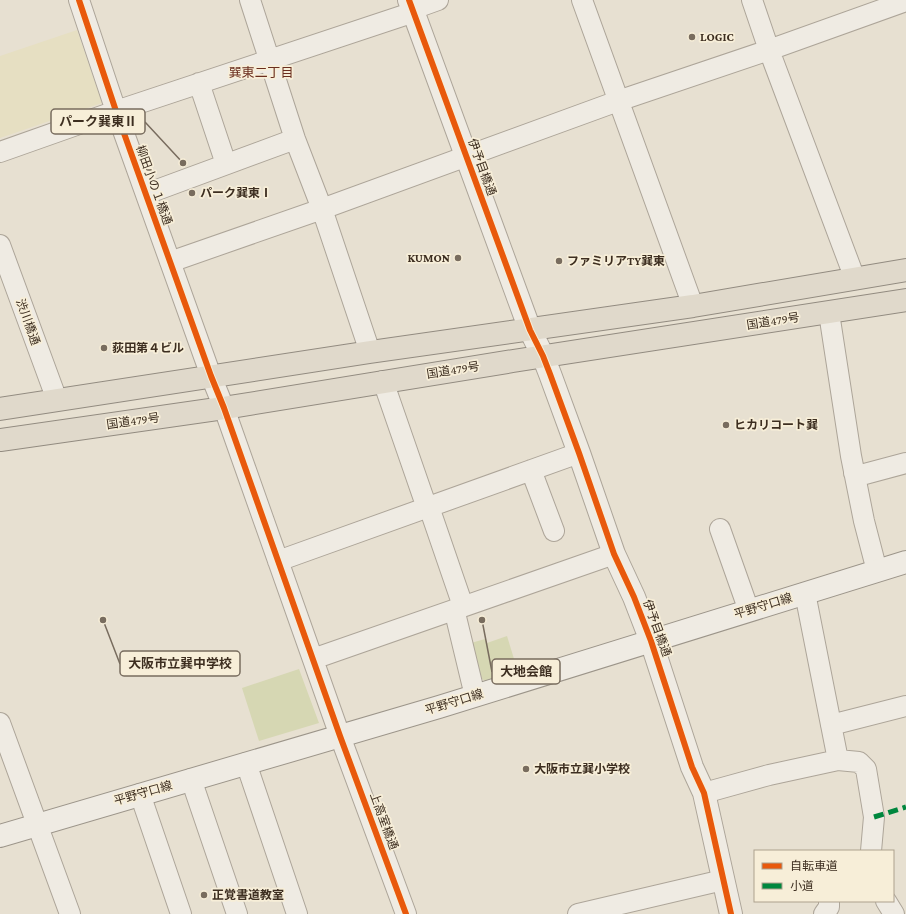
<svg xmlns="http://www.w3.org/2000/svg" width="906" height="914" viewBox="0 0 906 914" font-family="'Crimson Pro','Noto Sans JP',serif">
	<style>
		.farmland { fill: #e6dfc2 }
		.green { fill: #d6d7b3 }
		.lines { fill: none; stroke-linecap: round; stroke-linejoin: round }
		.minor-casing { stroke: #ada599; stroke-width: 22 }
		.tertiary-casing { stroke: #ada599; stroke-width: 24 }
		.secondary-casing { stroke: #9c958a; stroke-width: 24 }
		.trunk-casing { stroke: #928b80; stroke-width: 24 }
		.minor { stroke: #efebe3; stroke-width: 20 }
		.tertiary { stroke: #efebe3; stroke-width: 22 }
		.secondary { stroke: #efebe3; stroke-width: 22 }
		.trunk { stroke: #e0d9cb; stroke-width: 22 }
		.quiet { stroke: #00873e; stroke-width: 5; stroke-dasharray: 10 5; stroke-linecap: butt }
		.cycleway-casing { stroke: #f7eed8; stroke-width: 8 }
		.cycleway { stroke: #e8590c; stroke-width: 6 }
		.poi-dot { fill: #786c5e; stroke: #f7eed8; stroke-width: 1.5 }
		.labels { text-anchor: middle; stroke-width: 3.5; stroke-linejoin: round; paint-order: stroke }
		.poi-label { font-size: 12px; font-weight: bold; fill: #3d2e20; stroke: #f7eed8; text-anchor: start }
		.street-label { font-size: 12px; fill: #3d2e20; stroke: #f7eed8 }
		.neighbourhood-label { font-size: 13px; fill: #6b2e1e; stroke: #f7eed8 }
		.leader { fill: none; stroke: #786c5e; stroke-width: 1.5 }
		.callout-dot { fill: #786c5e; stroke: #f7eed8; stroke-width: 1.5 }
		.callout { fill: #f7eed8; stroke: #786c5e; stroke-width: 1.5 }
		.callout-label { font-size: 13px; text-anchor: middle; font-weight: bold; fill: #3d2e20 }
	</style>
	<rect width="100%" height="100%" fill="#e7e0d1"/>
	<path class="farmland" d="M 77,30 L 102,103 L 0,138 L 0,56 Z"/>
	<path class="green" d="M 507,636 L 518,672 L 487,682 L 482,679 L 471,643 L 485,639 L 487,643 Z
		M 299,669 L 319,723 L 259,741 L 242,688 Z"/>
	<g class="lines">
		<g class="minor-casing">
			<path id="minor" d="M 79,0 L 116,111 L 211,376 L 224,408 L 340,736 L 406,914
				M 250,0 L 295,139 L 322,209 L 370,352
				M 582,0 L 693,306
				M 752,0 L 769,50 L 855,279
				M 413,9 L 438,0
				M 199,83 L 226,164
				M 0,152 L 116,111 L 414,12
				M 146,194 L 295,139
				M 0,245 L 57,400
				M 170,262 L 322,209 L 618,101 L 769,50 L 906,1
				M 829,313 L 851,456 L 864,521 L 877,571
				M 383,381 L 427,508
				M 531,470 L 554,531
				M 854,473 L 861,475 L 906,463
				M 429,507 L 463,606
				M 720,529 L 749,611
				M 278,561 L 579,453
				M 805,593 L 838,760
				M 456,609 L 456,617 L 475,696
				M 313,659 L 614,554
				M 0,723 L 70,914
				M 831,725 L 906,706
				M 246,763 L 297,914
				M 191,779 L 237,914
				M 704,793 L 769,775 L 838,760 L 859,762 L 866,769 L 874,817 L 871,851
				M 140,794 L 181,914
				M 886,901 L 894,914
				M 578,914 L 723,880
				M 824,914 L 829,907 L 829,901"/>
		</g>
		<g class="tertiary-casing">
			<path id="tertiary" d="M 409,0 L 530,330 L 543,356 L 550,374 L 579,453 L 614,554 L 634,597 L 651,641 L 692,767 L 704,793 L 731,914"/>
		</g>
		<g class="secondary-casing">
			<path id="secondary" d="M 0,836 L 439,707 L 906,562"/>
		</g>
		<g class="trunk-casing">
			<path id="trunk" d="M 0,409 L 370,352 L 693,306 L 906,270
				M 0,440 L 224,408 L 513,361 L 906,300"/>
		</g>
		<use href="#minor" class="minor"/>
		<use href="#tertiary" class="tertiary"/>
		<use href="#secondary" class="secondary"/>
		<use href="#trunk" class="trunk"/>
		<path class="quiet" d="M 874,817 L 906,807"/>
		<g class="cycleway-casing">
			<path id="cycleway" d="M 79,0 L 116,111 L 211,376 L 224,408 L 340,736 L 406,914
				M 409,0 L 530,330 L 543,356 L 550,374 L 579,453 L 614,554 L 634,597 L 651,641 L 692,767 L 704,793 L 731,914"/>
		</g>
		<use href="#cycleway" class="cycleway"/>
	</g>
	<g class="poi-dot">
		<circle cx="692" cy="37" r="4"/>
		<circle cx="192" cy="193" r="4"/>
		<circle cx="458" cy="258" r="4"/>
		<circle cx="559" cy="261" r="4"/>
		<circle cx="104" cy="348" r="4"/>
		<circle cx="726" cy="425" r="4"/>
		<circle cx="526" cy="769" r="4"/>
		<circle cx="204" cy="895" r="4"/>
	</g>
	<g class="labels">
		<g class="poi-label">
			<text x="700" y="41">LOGIC</text>
			<text x="200" y="197">パーク巽東Ⅰ</text>
			<text x="450" y="262" text-anchor="end">KUMON</text>
			<text x="567" y="265">ファミリアTY巽東</text>
			<text x="112" y="352">荻田第４ビル</text>
			<text x="734" y="429">ヒカリコート巽</text>
			<text x="534" y="773">大阪市立巽小学校</text>
			<text x="212" y="899">正覚書道教室</text>
		</g>
		<g class="street-label">
			<text transform="translate(482 167) rotate(70)" y="4">伊予目橋通</text>
			<text transform="translate(154 185) rotate(70)" y="4">柳田小の１橋通</text>
			<text transform="translate(773 321) rotate(-9)" y="4">国道479号</text>
			<text transform="translate(28 322) rotate(70)" y="4">渋川橋通</text>
			<text transform="translate(453 370) rotate(-9)" y="4">国道479号</text>
			<text transform="translate(133 421) rotate(-8)" y="4">国道479号</text>
			<text transform="translate(763 606) rotate(-17)" y="4">平野守口線</text>
			<text transform="translate(657 628) rotate(70)" y="4">伊予目橋通</text>
			<text transform="translate(454 702) rotate(-17)" y="4">平野守口線</text>
			<text transform="translate(143 793) rotate(-16)" y="4">平野守口線</text>
			<text transform="translate(384 821) rotate(70)" y="4">上高室橋通</text>
		</g>
		<g class="neighbourhood-label">
			<text x="261" y="77">巽東二丁目</text>
		</g>
	</g>
	<path class="leader" d="M183 163L145 122M103 620L120 664M482 620L492 672"/>
	<g class="callout-dot">
		<circle cx="183" cy="163" r="4"/>
		<circle cx="103" cy="620" r="4"/>
		<circle cx="482" cy="620" r="4"/>
	</g>
	<g class="callout">
		<rect x="51" y="109" width="94" height="25" rx="4"/>
		<rect x="120" y="651" width="120" height="25" rx="4"/>
		<rect x="492" y="659" width="68" height="25" rx="4"/>
	</g>
	<g class="callout-label">
		<text x="98" y="126">パーク巽東Ⅱ</text>
		<text x="180" y="668">大阪市立巽中学校</text>
		<text x="526" y="676">大地会館</text>
	</g>
	<rect x="754" y="850" width="140" height="52" fill="#f7eed8" stroke="#ada18e"/>
	<rect x="762" y="863" width="20" height="6" fill="#e8590c" stroke="#ada18e"/>
	<text x="790" y="870" font-size="12" fill="#3d2e20">自転車道</text>
	<rect x="762" y="883" width="20" height="6" fill="#00873e" stroke="#ada18e"/>
	<text x="790" y="890" font-size="12" fill="#3d2e20">小道</text>
</svg>
